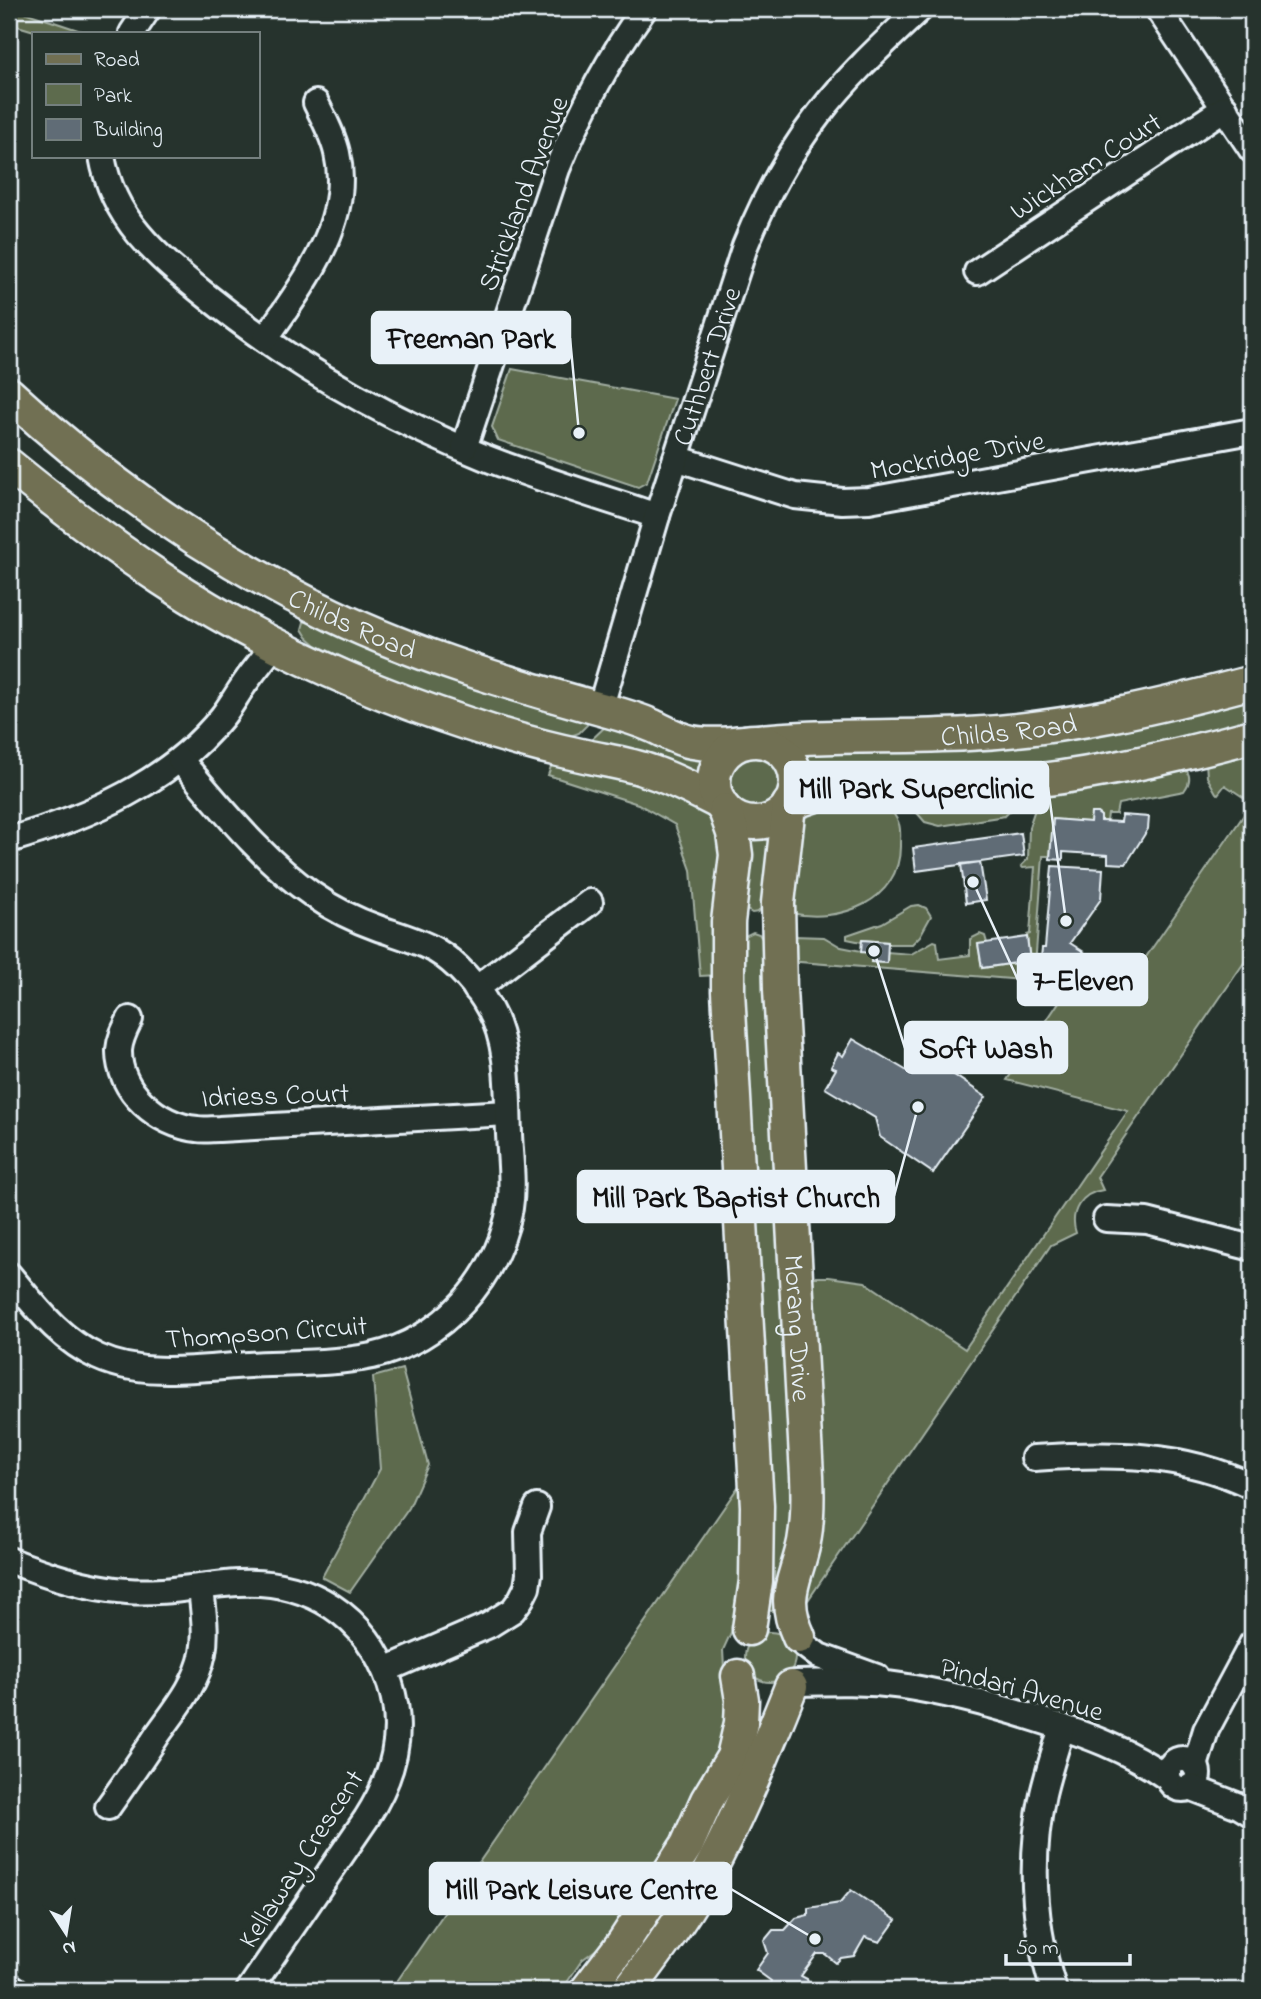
<svg xmlns="http://www.w3.org/2000/svg" width="1261" height="1999" viewBox="0 0 1261 1999" font-family="'Indie Flower',sans-serif">
	<style>
		.green { fill: #5d6b4d; stroke: #a2aea2; stroke-width: 2 }
		.building { fill: #606c76; stroke: #e8f1f8; stroke-width: 2 }
		.lines { fill: none; stroke-linecap: round; stroke-linejoin: round }
		.minor-casing { stroke: #e8f1f8; stroke-width: 30 }
		.major-casing { stroke: #e8f1f8; stroke-width: 37 }
		.minor { stroke: #26332d; stroke-width: 24 }
		.major { stroke: #716f52; stroke-width: 32 }
		.labels { text-anchor: middle; stroke-width: 7; stroke-linejoin: round; paint-order: stroke }
		.street-label { font-size: 28px; fill: #e8f1f8; stroke: #26332d }
		.leader { fill: none; stroke: #e8f1f8; stroke-width: 2.5 }
		.callout-dot { fill: #e8f1f8; stroke: #26332d; stroke-width: 2.5 }
		.callout { fill: #e8f1f8; stroke: #e8f1f8; stroke-width: 2.5 }
		.callout-label { font-size: 30px; text-anchor: middle; font-weight: bold; fill: #111 }
	</style>
	<rect width="100%" height="100%" fill="#26332d"/>
	<filter id="ink" filterUnits="userSpaceOnUse"><feTurbulence type="fractalNoise" baseFrequency=".0143" numOctaves="2"/><feDisplacementMap in="SourceGraphic" scale="14" xChannelSelector="R" yChannelSelector="G"/><feConvolveMatrix kernelMatrix="1 2 1 2 8 2 1 2 1" color-interpolation-filters="sRGB"/></filter>
	<g filter="url(#ink)">
		<path class="green" d="M 9,9 L 25,9 L 24,12 L 87,33 L 41,33 L 14,25 L 9,32 Z
			M 512,369 L 675,399 L 647,482 L 638,487 L 498,440 L 492,427 Z
			M 312,619 L 586,719 L 587,725 L 579,733 L 568,737 L 466,715 L 316,645 L 307,637 L 302,629 L 304,622 Z
			M 1252,693 L 1252,728 L 1100,762 L 812,782 L 810,762 L 804,749 Z
			M 607,725 L 703,757 L 696,774 L 589,742 Z
			M 1252,745 L 1252,951 L 1097,1177 L 1103,1190 C 1081,1193 1069,1212 1076,1233 L 1051,1245 L 802,1609 L 804,1277 L 829,1277 L 865,1282 L 965,1349 L 1128,1111 L 1007,1080 L 1071,984 L 1054,982 L 1058,974 L 1076,979 L 1089,962 L 1126,986 L 1252,803 L 1225,785 L 1218,794 L 1216,793 L 1207,777 L 1206,762 Z
			M730 781a25 25 0 1 1 50 0a25 25 0 1 1-50 0Z
			M 554,758 L 629,774 L 696,805 L 721,829 L 719,975 L 700,976 L 691,870 L 675,825 L 638,804 L 548,775 Z
			M 1184,768 C 1192,775 1190,783 1184,791 L 1118,804 L 1116,814 L 1108,814 L 1107,821 L 1101,821 L 1101,816 L 1097,813 L 1092,813 L 1090,822 L 1053,819 L 1050,856 L 1043,856 L 1034,981 L 788,961 L 794,936 L 824,937 L 841,947 L 872,953 L 872,962 L 886,963 L 887,952 L 911,954 L 934,941 L 937,942 L 939,959 L 970,955 L 970,939 L 980,934 L 985,936 L 987,943 L 978,944 L 982,968 L 1030,961 L 1027,935 L 1030,934 L 1035,867 L 1023,868 L 1021,866 L 1028,859 L 1029,827 L 1042,788 Z
			M 1020,791 L 1015,806 L 1005,816 L 940,826 L 925,822 L 903,797 Z
			M 880,797 C 886,805 896,814 899,824 C 901,830 900,839 900,845 C 901,902 838,924 791,913 L 801,817 L 809,808 Z
			M 748,839 L 767,840 L 770,843 L 764,905 L 758,912 L 752,913 L 744,908 Z
			M 919,905 L 926,908 L 931,916 L 920,936 L 912,944 L 888,944 L 888,942 L 863,940 L 862,942 L 847,939 L 847,935 L 882,923 L 911,906 Z
			M 753,932 L 759,934 L 767,947 L 799,1485 L 779,1612 L 765,1610 L 739,1046 L 742,940 L 745,936 Z
			M 402,1369 L 428,1465 L 409,1508 L 350,1592 L 322,1577 L 380,1469 L 373,1377 Z
			M 747,1474 L 749,1520 L 734,1626 L 723,1650 L 724,1668 L 730,1689 L 726,1740 L 670,1848 L 605,1943 L 582,1960 L 562,1990 L 391,1990 Z
			M745 1657a25 25 0 1 1 50 0a25 25 0 1 1-50 0Z"/>
		<path class="building" d="M 1091,813 L 1097,813 L 1101,816 L 1101,821 L 1121,822 L 1122,815 L 1149,817 L 1148,829 L 1126,864 L 1108,863 L 1108,855 L 1063,852 L 1063,860 L 1050,859 L 1053,819 L 1090,822 Z
			M 1021,833 L 1024,856 L 916,871 L 913,848 Z
			M 980,862 L 986,900 L 966,903 L 961,864 Z
			M 1052,866 L 1103,869 L 1101,899 L 1070,943 L 1084,952 L 1072,970 L 1058,960 L 1052,969 L 1040,968 L 1042,948 L 1045,948 Z
			M 1027,937 L 1030,961 L 982,968 L 978,944 Z
			M 862,940 L 888,942 L 887,963 L 871,962 L 872,953 L 861,952 Z
			M 853,1039 L 914,1075 L 924,1059 L 939,1069 L 941,1066 L 986,1097 L 933,1173 L 880,1137 L 875,1118 L 825,1088 L 836,1069 L 831,1067 L 838,1053 L 843,1056 Z
			M 851,1890 L 896,1920 L 880,1942 L 865,1937 L 854,1956 L 841,1958 L 836,1963 L 825,1954 L 817,1954 L 801,1976 L 807,1979 L 810,1990 L 767,1990 L 771,1981 L 756,1970 L 768,1953 L 764,1941 L 773,1930 L 785,1930 L 796,1918 L 808,1915 L 808,1908 L 840,1903 Z"/>
		<g class="lines">
			<g class="minor-casing">
				<g id="minor">
					<path d="M 1158,9 L 1252,150"/>
					<path d="M 132,33 L 148,9"/>
					<path d="M 102,156 C 113,220 155,254 203,293 C 288,362 384,417 486,458 C 542,480 600,497 657,516"/>
					<path d="M 977,272 L 1225,108"/>
					<path d="M 265,339 C 302,286 353,222 337,153 C 333,135 324,119 316,103"/>
					<path d="M 464,448 L 557,169 C 580,113 608,59 644,9"/>
					<path d="M 676,458 L 795,496 L 842,501 L 869,500 L 1252,431"/>
					<path id="s1" d="M 600,709 L 657,516 L 745,246 C 764,199 788,154 819,114 C 848,76 885,42 920,9"/>
					<path d="M 9,840 C 88,817 169,783 222,717 C 230,707 236,696 243,686 C 253,671 265,658 275,643"/>
					<path d="M 476,989 L 590,902"/>
					<path d="M 130,1019 C 125,1029 120,1038 119,1050 C 118,1091 158,1125 197,1129 C 204,1130 212,1129 219,1129 L 508,1113"/>
					<path d="M 1106,1219 L 1147,1221 L 1252,1248"/>
					<path d="M 9,1275 C 36,1307 59,1339 98,1357 C 144,1378 200,1368 249,1365 C 289,1363 332,1364 372,1356 C 443,1340 497,1279 510,1208 C 514,1184 510,1158 509,1134 C 507,1093 510,1045 489,1008 C 477,986 457,963 435,950 C 417,940 398,935 378,928 C 355,920 333,909 313,895 C 261,859 221,807 180,760"/>
					<path d="M 1034,1458 C 1111,1453 1181,1452 1252,1486"/>
					<path d="M 9,1560 C 47,1575 86,1588 127,1591 C 165,1594 201,1585 238,1583 C 309,1579 367,1616 390,1684 C 406,1733 393,1777 366,1819 L 249,1990"/>
					<path d="M 803,1644 L 819,1656 L 877,1677"/>
					<path d="M 385,1670 L 489,1625 L 513,1610 L 521,1599 L 527,1587 L 529,1574 L 528,1532 L 537,1507"/>
					<path d="M 796,1683 C 831,1682 868,1681 902,1686 C 948,1693 993,1705 1037,1719 C 1084,1734 1127,1749 1168,1778"/>
					<circle cx="1183" cy="1774" r="15"/>
					<path d="M 1195,1766 L 1206,1730 L 1252,1644"/>
					<path d="M 1190,1787 L 1239,1806 L 1252,1814"/>
					<path d="M 108,1807 C 125,1783 142,1759 158,1734 C 175,1710 197,1684 203,1653 C 207,1632 203,1609 201,1588"/>
					<path d="M 9,1985 L 16,1990"/>
					<path d="M 1054,1990 C 1033,1926 1029,1860 1043,1794 C 1048,1772 1056,1749 1062,1727"/>
				</g>
			</g>
			<g class="major-casing">
				<g id="major">
					<path id="s2" d="M 9,394 C 106,483 213,558 332,615 C 420,657 514,685 608,711 C 623,715 639,720 653,726 C 666,732 679,740 692,742 C 710,746 728,743 745,742"/>
					<path d="M 9,465 C 58,505 109,544 162,579 C 255,641 361,689 468,724 C 506,737 546,748 585,756 C 608,761 631,764 652,772 C 676,780 698,792 720,803"/>
					<path id="s3" d="M 759,741 C 829,734 899,738 968,734 C 1065,729 1159,707 1252,682"/>
					<circle cx="755" cy="782" r="41"/>
					<path d="M 789,804 L 824,792 L 842,789 C 884,788 927,789 970,787 C 1066,781 1159,761 1252,736"/>
					<path id="s4" d="M 789,806 L 778,903 L 780,989 L 807,1476 C 808,1498 808,1520 804,1542 C 796,1581 780,1595 799,1637"/>
					<path d="M 725,810 L 733,833 L 736,855 L 728,922 L 728,991 L 757,1506 L 756,1581 L 749,1629"/>
					<path d="M 587,1990 L 623,1943 L 687,1845 L 707,1800 L 733,1757 L 741,1723 L 742,1700 L 738,1676"/>
					<path d="M 629,1990 C 660,1949 692,1906 715,1860 C 744,1804 768,1745 791,1687"/>
				</g>
			</g>
			<use href="#minor" class="minor"/>
			<use href="#major" class="major"/>
		</g>
	</g>
	<g class="labels">
		<g class="street-label">
			<text transform="translate(1085 165) rotate(-33)" y="10">Wickham Court</text>
			<text transform="translate(522 193) rotate(-69)" y="10">Strickland Avenue</text>
			<text dy="10" stroke="none"><textPath href="#s1" startOffset="359">Cuthbert Drive</textPath></text>
			<text transform="translate(957 454) rotate(-10)" y="10">Mockridge Drive</text>
			<text dy="10" stroke="none"><textPath href="#s2" startOffset="415">Childs Road</textPath></text>
			<text dy="10" stroke="none"><textPath href="#s3" startOffset="250">Childs Road</textPath></text>
			<text transform="translate(275 1094) rotate(-2)" y="10">Idriess Court</text>
			<text dy="10" stroke="none"><textPath href="#s4" startOffset="523">Morang Drive</textPath></text>
			<text transform="translate(266 1331) rotate(-4)" y="10">Thompson Circuit</text>
			<text transform="translate(1022 1688) rotate(16)" y="10">Pindari Avenue</text>
			<text transform="translate(300 1858) rotate(-57)" y="10">Kellaway Crescent</text>
		</g>
	</g>
	<path class="leader" d="M579 433L570 338M1066 921L1048 787M973 882L1018 980M874 951L905 1048M918 1107L894 1196M815 1939L731 1889"/>
	<g class="callout-dot">
		<circle cx="579" cy="433" r="7"/>
		<circle cx="1066" cy="921" r="7"/>
		<circle cx="973" cy="882" r="7"/>
		<circle cx="874" cy="951" r="7"/>
		<circle cx="918" cy="1107" r="7"/>
		<circle cx="815" cy="1939" r="7"/>
	</g>
	<g class="callout">
		<rect x="372" y="312" width="198" height="51" rx="7"/>
		<rect x="785" y="762" width="263" height="51" rx="7"/>
		<rect x="1018" y="954" width="129" height="51" rx="7"/>
		<rect x="905" y="1022" width="162" height="51" rx="7"/>
		<rect x="578" y="1171" width="316" height="51" rx="7"/>
		<rect x="430" y="1863" width="301" height="51" rx="7"/>
	</g>
	<g class="callout-label">
		<text x="471" y="348">Freeman Park</text>
		<text x="916" y="798">Mill Park Superclinic</text>
		<text x="1083" y="990">7-Eleven</text>
		<text x="986" y="1058">Soft Wash</text>
		<text x="736" y="1207">Mill Park Baptist Church</text>
		<text x="581" y="1899">Mill Park Leisure Centre</text>
	</g>
	<rect width="1261" height="1999" fill="none" stroke="#26332d" stroke-width="35"/>
	<rect x="18" y="18" width="1226" height="1964" fill="none" stroke="#e8f1f8" stroke-width="2.5" filter="url(#ink)"/>
	<rect x="32" y="32" width="228" height="126" fill="#26332d" stroke="#747f7e" stroke-width="2"/>
	<rect x="46" y="54" width="35" height="10" fill="#716f52" stroke="#747f7e" stroke-width="2"/>
	<text x="94" y="66" font-size="21" fill="#e8f1f8">Road</text>
	<rect x="46" y="84" width="35" height="21" fill="#5d6b4d" stroke="#747f7e" stroke-width="2"/>
	<text x="94" y="102" font-size="21" fill="#e8f1f8">Park</text>
	<rect x="46" y="119" width="35" height="21" fill="#606c76" stroke="#747f7e" stroke-width="2"/>
	<text x="94" y="136" font-size="21" fill="#e8f1f8">Building</text>
	<g transform="translate(66 1933) rotate(168)" stroke="#26332d" stroke-width="5" paint-order="stroke">
	<path d="M0-5L12 26L0 18L-12 26Z" fill="#e8f1f8"/>
	<text y="-10" font-size="19" font-weight="bold" text-anchor="middle" fill="#e8f1f8">N</text>
	</g>
	<path d="M1006 1954v10h124v-10" fill="none" stroke="#e8f1f8" stroke-width="3.5"/>
	<text x="1016" y="1954" font-size="21" fill="#e8f1f8" stroke="#26332d" stroke-width="5" paint-order="stroke">50 m</text>
</svg>
